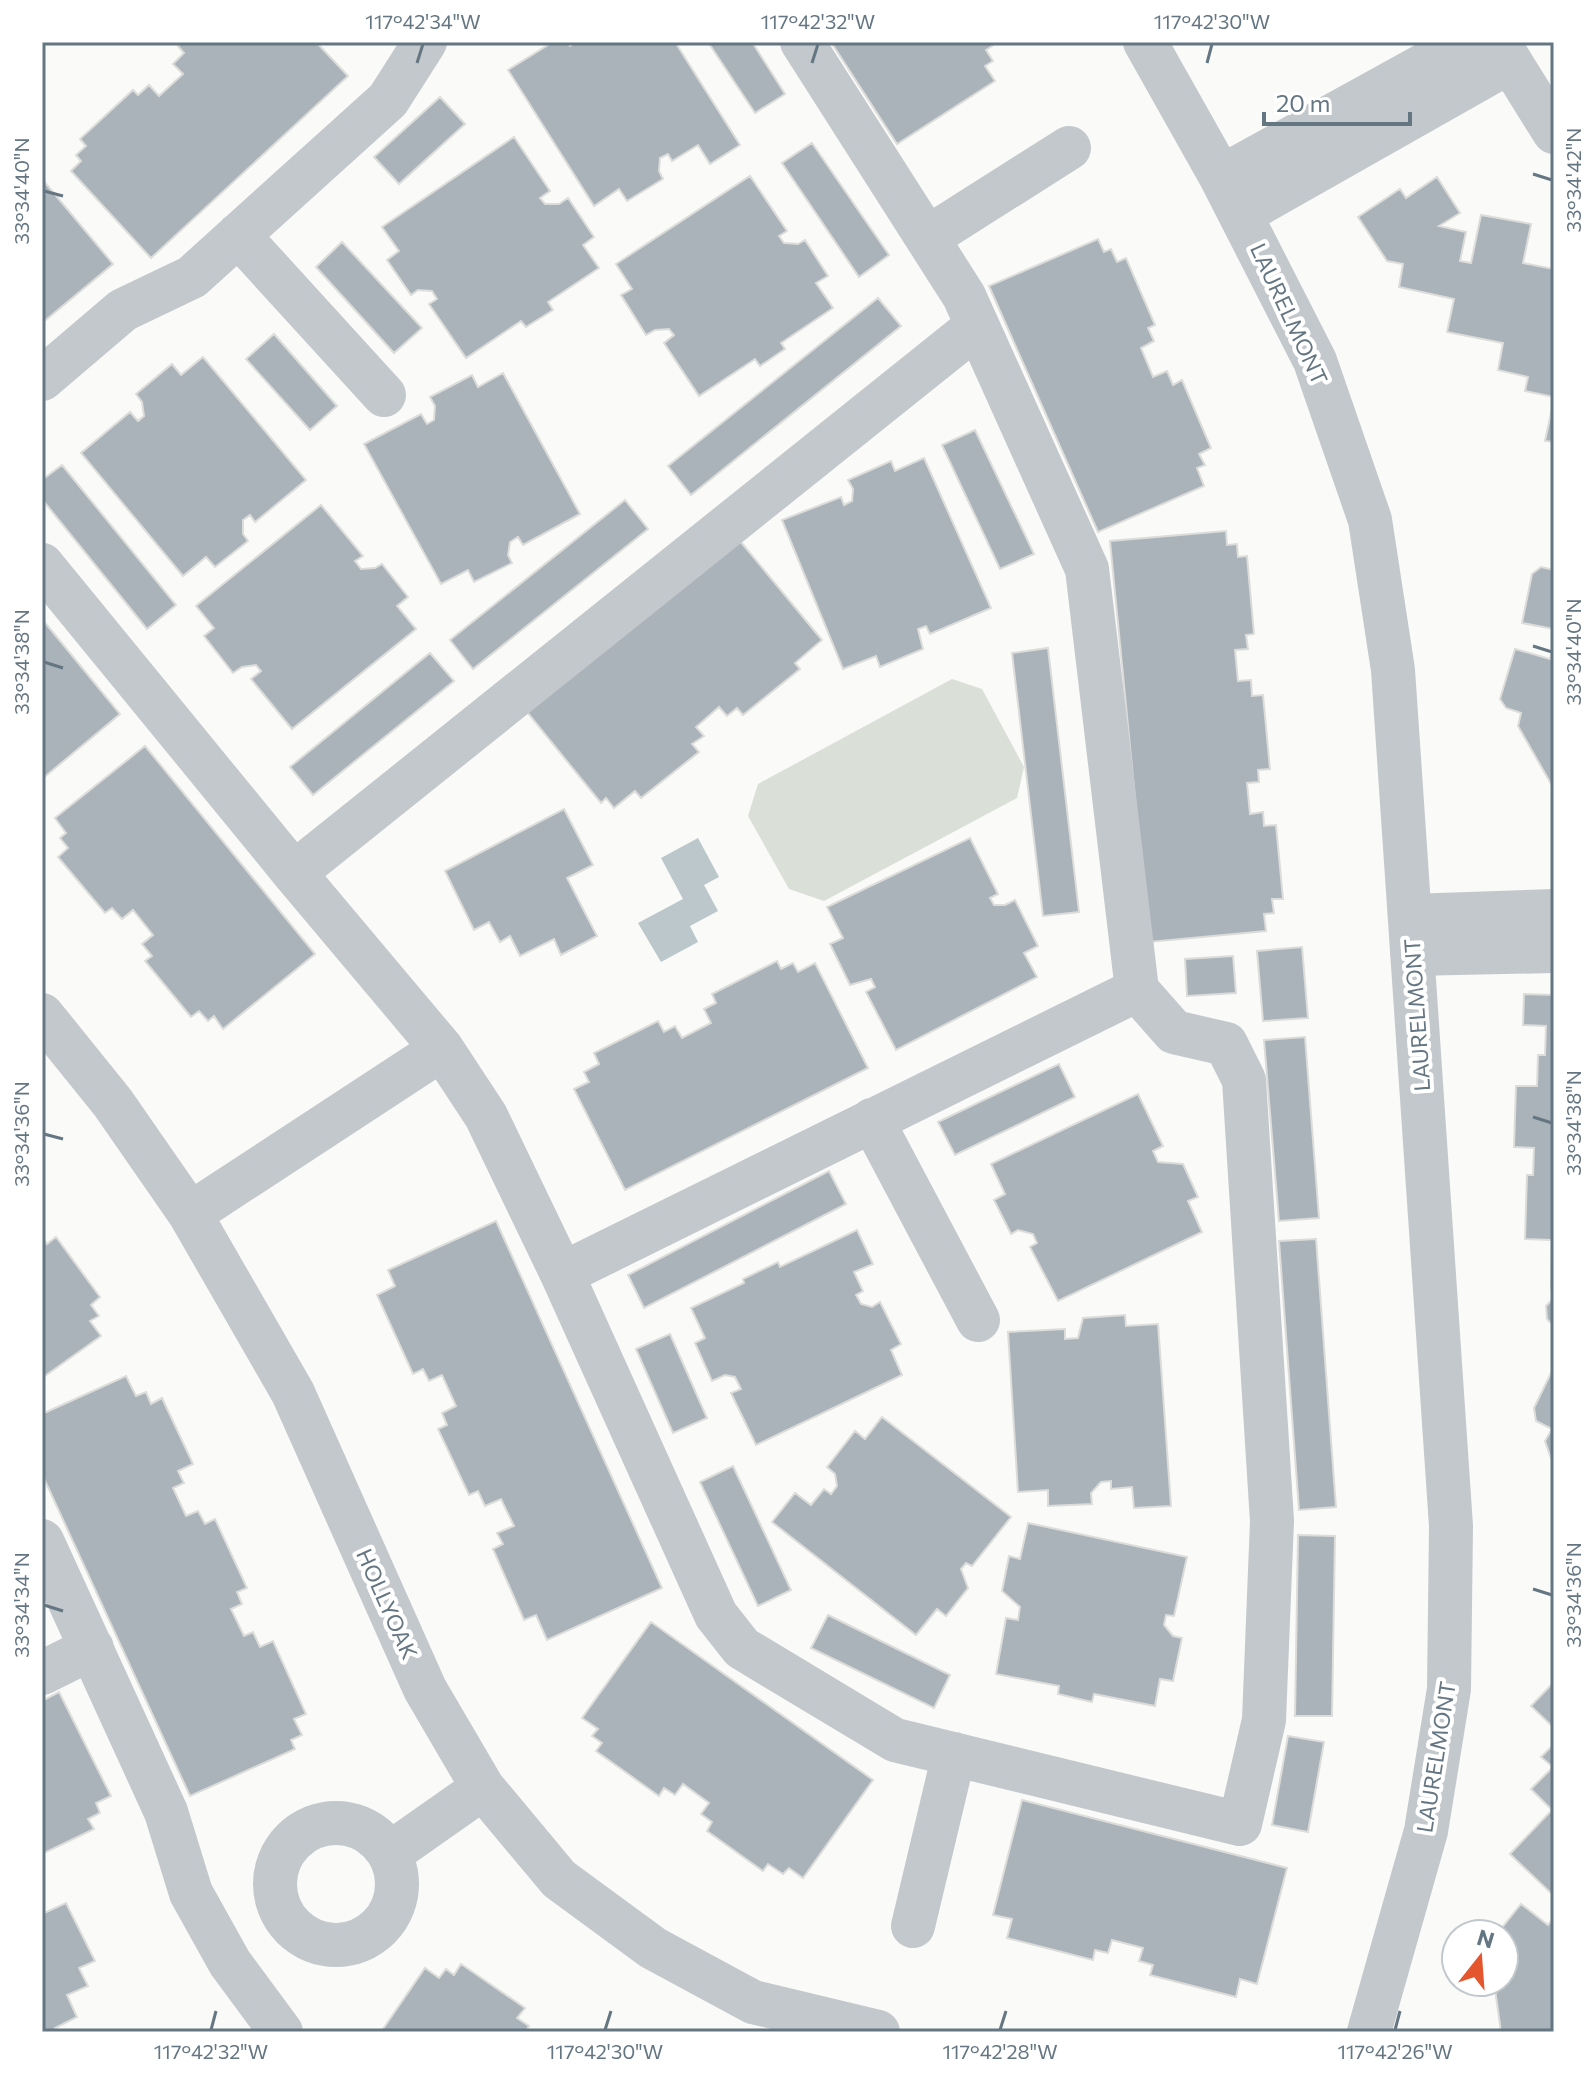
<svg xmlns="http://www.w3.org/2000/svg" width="1596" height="2074" viewBox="0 0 1596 2074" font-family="Commissioner,sans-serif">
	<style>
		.green { fill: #dadfd7 }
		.water { fill: #bbc7cb }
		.building { fill: #aab3b9; stroke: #dcdcda; stroke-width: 2 }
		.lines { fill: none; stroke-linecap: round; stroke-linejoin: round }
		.minor { stroke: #c3c8cc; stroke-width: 44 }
		.ticks { fill: none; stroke: #657683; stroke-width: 3 }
		.labels { text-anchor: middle; stroke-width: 8; stroke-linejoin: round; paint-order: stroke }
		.street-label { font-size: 22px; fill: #657683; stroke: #fff }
		.neatline { fill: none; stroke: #657683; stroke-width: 3 }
		.ticks-label { font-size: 20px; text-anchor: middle; fill: #657683 }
	</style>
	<rect width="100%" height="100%" fill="#fafaf8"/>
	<path class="green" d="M 952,679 L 982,689 L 1024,767 L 1017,798 L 824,901 L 789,889 L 748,816 L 758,784 Z"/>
	<path class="water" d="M 698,838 L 719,877 L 704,885 L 718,911 L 690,926 L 698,942 L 661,962 L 638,923 L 683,899 L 661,858 Z"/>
	<path class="building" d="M 182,42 L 316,42 L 348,76 L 151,258 L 71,171 L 81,161 L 76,155 L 86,146 L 80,139 L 133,90 L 138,95 L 149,85 L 159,96 L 183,74 L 173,64 L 184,53 L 178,46 Z
		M 553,42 L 567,42 L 570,46 L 577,42 L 675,42 L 740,145 L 710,164 L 698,145 L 672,161 L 668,154 L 660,158 L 659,171 L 663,179 L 627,201 L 619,189 L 594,206 L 508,70 Z
		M 708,42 L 752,42 L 785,94 L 755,113 Z
		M 831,42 L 993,42 L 995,44 L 986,50 L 993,61 L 985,66 L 995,81 L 897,144 Z
		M 440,97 L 465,124 L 399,184 L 374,157 Z
		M 514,137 L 550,191 L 540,198 L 545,204 L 559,204 L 568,198 L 594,237 L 583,245 L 599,268 L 548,302 L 553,310 L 526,327 L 521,321 L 466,358 L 429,304 L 437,299 L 432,291 L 418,290 L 411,295 L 387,260 L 399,251 L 382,227 Z
		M 812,143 L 889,255 L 859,277 L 782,163 Z
		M 750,176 L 787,231 L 779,236 L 784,243 L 798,244 L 805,240 L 828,276 L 816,283 L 833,308 L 781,343 L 785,349 L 760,366 L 755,359 L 699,396 L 664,343 L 674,335 L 669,329 L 655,330 L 646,335 L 621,295 L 632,289 L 616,264 Z
		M 1437,177 L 1460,213 L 1439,226 L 1466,232 L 1460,261 L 1471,263 L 1481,215 L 1531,224 L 1523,263 L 1554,269 L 1554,397 L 1525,391 L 1528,377 L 1498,370 L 1503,343 L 1447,332 L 1454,299 L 1399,287 L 1403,264 L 1387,261 L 1358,217 L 1400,189 L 1406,198 Z
		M 42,179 L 113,264 L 42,323 Z
		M 1098,239 L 1104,252 L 1111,249 L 1117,262 L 1126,258 L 1155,325 L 1148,328 L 1154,341 L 1141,348 L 1153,377 L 1167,371 L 1173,385 L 1182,380 L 1211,448 L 1199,454 L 1205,465 L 1197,468 L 1204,486 L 1098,532 L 989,286 Z
		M 342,242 L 422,328 L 394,353 L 316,267 Z
		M 878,298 L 901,326 L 691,495 L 668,466 Z
		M 274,334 L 337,406 L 310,430 L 246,359 Z
		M 203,357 L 306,480 L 255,522 L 250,515 L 243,520 L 243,534 L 248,541 L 215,567 L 206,557 L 183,576 L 81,453 L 130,412 L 138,421 L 144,416 L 142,402 L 136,394 L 172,364 L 181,375 Z
		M 503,373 L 580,514 L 523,545 L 518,537 L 510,542 L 508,555 L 512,563 L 474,582 L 468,570 L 441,584 L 364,444 L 421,414 L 427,424 L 434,420 L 435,406 L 430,397 L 472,375 L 478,387 Z
		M 1554,399 L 1554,442 L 1545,441 Z
		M 975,430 L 1034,554 L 1000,569 L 942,445 Z
		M 924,458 L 991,608 L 930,634 L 926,626 L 918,629 L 923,649 L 880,667 L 876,656 L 843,669 L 782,520 L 841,497 L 844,505 L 852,501 L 853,489 L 848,480 L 891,461 L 895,471 Z
		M 62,465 L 176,605 L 147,629 L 42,499 L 42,480 Z
		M 625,500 L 648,529 L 473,669 L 450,640 Z
		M 321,505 L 363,556 L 355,561 L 361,569 L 375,568 L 382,564 L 408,597 L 397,606 L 416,629 L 292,729 L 251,679 L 261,671 L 256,665 L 242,667 L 233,673 L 204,636 L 214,628 L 196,606 Z
		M 1226,531 L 1227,545 L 1237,544 L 1238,557 L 1247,556 L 1254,634 L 1246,635 L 1248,649 L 1235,650 L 1238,681 L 1251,680 L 1252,696 L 1263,695 L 1270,769 L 1258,770 L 1259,782 L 1247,783 L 1250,814 L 1263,812 L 1264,826 L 1276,825 L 1283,899 L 1272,899 L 1274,913 L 1264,914 L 1266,931 L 1149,942 L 1110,541 Z
		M 740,541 L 822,640 L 795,663 L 800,669 L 743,715 L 737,708 L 727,716 L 719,707 L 696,727 L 704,736 L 692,744 L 699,752 L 641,798 L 635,791 L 614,808 L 606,798 L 601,803 L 527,712 Z
		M 1541,567 L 1554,570 L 1554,629 L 1522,623 L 1532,574 Z
		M 42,619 L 120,714 L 42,779 Z
		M 1048,648 L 1079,912 L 1043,916 L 1012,653 Z
		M 1515,649 L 1550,659 L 1551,655 L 1554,656 L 1554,789 L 1518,726 L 1521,713 L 1506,708 L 1500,699 Z
		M 430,653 L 454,681 L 313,795 L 290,767 Z
		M 145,746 L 315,954 L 223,1029 L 214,1016 L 208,1021 L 199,1011 L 191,1017 L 145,961 L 152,956 L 142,944 L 153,935 L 133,910 L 122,919 L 112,908 L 105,913 L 58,857 L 68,848 L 60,838 L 66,833 L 55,818 Z
		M 564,809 L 593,865 L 567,878 L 597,936 L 561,955 L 554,939 L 520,956 L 510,936 L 500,942 L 489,922 L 474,930 L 445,871 Z
		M 970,838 L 998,894 L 990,898 L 994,905 L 1005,905 L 1015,900 L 1038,946 L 1024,953 L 1037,977 L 896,1050 L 866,992 L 875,987 L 871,979 L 850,985 L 830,944 L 843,938 L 827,907 Z
		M 1302,947 L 1308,1018 L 1263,1021 L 1257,951 Z
		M 1233,956 L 1236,993 L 1187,996 L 1185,959 Z
		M 777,961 L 781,969 L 793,963 L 798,972 L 815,963 L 868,1068 L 625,1190 L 574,1089 L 589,1082 L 584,1072 L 599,1064 L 594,1053 L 658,1021 L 664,1032 L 675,1026 L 682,1038 L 711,1023 L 704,1009 L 716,1003 L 712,994 Z
		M 1524,994 L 1554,995 L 1554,1290 L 1551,1288 L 1552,1240 L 1525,1239 L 1527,1175 L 1533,1175 L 1534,1148 L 1514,1147 L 1516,1086 L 1537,1086 L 1538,1055 L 1545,1055 L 1546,1026 L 1523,1025 Z
		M 1305,1037 L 1319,1218 L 1279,1221 L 1264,1040 Z
		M 1059,1064 L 1075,1097 L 955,1155 L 938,1122 Z
		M 1138,1094 L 1163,1146 L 1153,1151 L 1158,1162 L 1183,1164 L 1198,1197 L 1188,1201 L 1202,1232 L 1058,1301 L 1030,1247 L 1037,1243 L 1033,1234 L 1018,1230 L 1011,1234 L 994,1200 L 1005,1194 L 991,1164 Z
		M 829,1171 L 846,1204 L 644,1308 L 628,1275 Z
		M 496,1221 L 662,1588 L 547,1640 L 536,1615 L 524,1620 L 493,1549 L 503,1544 L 497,1533 L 514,1526 L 501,1499 L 485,1506 L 478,1491 L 469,1495 L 438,1429 L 447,1425 L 442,1413 L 456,1406 L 442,1375 L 429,1381 L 423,1369 L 413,1374 L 377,1295 L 395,1286 L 388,1270 Z
		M 857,1230 L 873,1264 L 854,1272 L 863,1291 L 856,1295 L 861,1304 L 872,1307 L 880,1302 L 901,1344 L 891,1350 L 902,1375 L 756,1445 L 731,1393 L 741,1389 L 735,1377 L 725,1375 L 712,1381 L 695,1343 L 705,1338 L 691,1308 L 744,1283 L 743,1279 L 778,1262 L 780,1267 Z
		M 42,1237 L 47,1244 L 56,1237 L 100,1297 L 91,1305 L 99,1316 L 90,1321 L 101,1336 L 42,1378 Z
		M 1316,1239 L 1336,1507 L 1299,1510 L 1279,1241 Z
		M 1554,1298 L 1554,1326 L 1547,1319 L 1546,1306 Z
		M 1125,1315 L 1126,1326 L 1158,1324 L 1171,1506 L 1134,1508 L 1132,1487 L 1111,1489 L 1111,1481 L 1101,1482 L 1091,1493 L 1092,1504 L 1048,1506 L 1048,1490 L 1018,1492 L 1008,1332 L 1065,1329 L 1065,1339 L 1078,1338 L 1083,1318 Z
		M 670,1334 L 707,1418 L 673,1433 L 636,1349 Z
		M 1554,1367 L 1554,1467 L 1545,1441 L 1552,1429 L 1536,1421 L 1534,1408 Z
		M 126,1376 L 136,1396 L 146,1392 L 151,1404 L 162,1398 L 193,1464 L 178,1471 L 184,1483 L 173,1488 L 186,1516 L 198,1511 L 205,1524 L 215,1519 L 247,1588 L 237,1592 L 242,1604 L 231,1609 L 244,1636 L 253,1632 L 260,1647 L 273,1641 L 306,1714 L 294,1719 L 302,1735 L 291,1740 L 295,1749 L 190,1796 L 42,1474 L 42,1414 Z
		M 882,1417 L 1011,1517 L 972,1566 L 966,1563 L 961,1569 L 968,1588 L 946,1616 L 937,1609 L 916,1635 L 772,1522 L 795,1493 L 811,1505 L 824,1489 L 831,1494 L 837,1486 L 835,1474 L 827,1467 L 855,1431 L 865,1439 Z
		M 733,1466 L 791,1590 L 758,1606 L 700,1482 Z
		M 1028,1523 L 1187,1557 L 1174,1616 L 1166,1615 L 1164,1625 L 1173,1636 L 1182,1638 L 1173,1681 L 1160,1679 L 1155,1706 L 1094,1694 L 1092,1702 L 1058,1694 L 1059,1686 L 996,1674 L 1006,1618 L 1018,1620 L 1020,1607 L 1002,1591 L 1009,1556 L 1020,1559 Z
		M 1298,1535 L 1335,1536 L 1332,1716 L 1295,1716 Z
		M 828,1615 L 950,1675 L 934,1708 L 811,1648 Z
		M 651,1622 L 873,1780 L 803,1878 L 789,1868 L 783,1874 L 768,1864 L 763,1871 L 707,1831 L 712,1822 L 701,1814 L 709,1803 L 683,1784 L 675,1795 L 664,1788 L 659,1796 L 596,1751 L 602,1743 L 592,1736 L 598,1729 L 582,1718 Z
		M 1554,1682 L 1554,1728 L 1531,1706 Z
		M 59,1692 L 111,1796 L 96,1803 L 100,1813 L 88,1819 L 94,1829 L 42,1854 L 42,1701 Z
		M 1288,1736 L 1324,1742 L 1308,1832 L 1272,1825 Z
		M 1554,1744 L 1554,1896 L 1510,1854 L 1552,1810 L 1531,1789 L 1553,1767 L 1541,1757 Z
		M 1022,1800 L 1287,1868 L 1257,1984 L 1240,1979 L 1236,1997 L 1150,1975 L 1153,1965 L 1139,1961 L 1143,1948 L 1112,1940 L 1108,1953 L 1095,1950 L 1093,1960 L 1007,1938 L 1012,1919 L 993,1915 Z
		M 66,1903 L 95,1961 L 79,1968 L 88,1986 L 67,1995 L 77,2017 L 55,2028 L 57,2032 L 42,2032 L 42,1914 Z
		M 1521,1904 L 1548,1925 L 1551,1921 L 1554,1924 L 1554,2032 L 1501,2032 L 1494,1982 L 1504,1982 L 1504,1934 L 1497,1934 Z
		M 461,1964 L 525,2008 L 517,2018 L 529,2026 L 525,2032 L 381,2032 L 425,1968 L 439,1978 L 446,1969 L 454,1975 Z"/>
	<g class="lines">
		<path class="minor" d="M 1145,42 L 1221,177 L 1315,361 L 1370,520 L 1393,670 L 1451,1526 L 1449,1689 L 1426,1831 L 1369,2032
			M 1498,42 L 1554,132
			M 1221,177 L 1466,42
			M 1241,214 L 1509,62
			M 238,235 L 384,395
			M 927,238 L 1069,148
			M 42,379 L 123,310 L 192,277 L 388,100 L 425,42
			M 42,565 L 294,873 L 442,1049 L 486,1116 L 562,1274 L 716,1615 L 742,1648 L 895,1740 L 1240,1824 L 1264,1720 L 1272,1521 L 1244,1080 L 1226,1044 L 1174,1032 L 1137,990 L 1087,569 L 964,296 L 802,42
			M 294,873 L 977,326
			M 1410,916 L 1554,911
			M 1412,954 L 1554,951
			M 42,1015 L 113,1103 L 190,1214 L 293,1393 L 425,1689 L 483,1788 L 559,1879 L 653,1948 L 753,2002 L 878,2032
			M 872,1120 L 978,1320
			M 190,1214 L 442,1049
			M 562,1274 L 1137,990
			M 42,1541 L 166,1812 L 191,1893 L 230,1963 L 281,2032
			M 42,1673 L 92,1648
			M275 1884a61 61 0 1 1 122 0a61 61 0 1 1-122 0Z
			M 389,1854 L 483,1788
			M 913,1926 L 954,1754"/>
	</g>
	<path class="ticks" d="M 417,63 L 423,44M 812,63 L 818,44M 1207,63 L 1212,44M 1533,174 L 1552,180M 44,191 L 63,196M 1533,646 L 1552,652M 44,662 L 63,668M 1533,1117 L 1552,1123M 44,1134 L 63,1139M 1533,1589 L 1552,1595M 44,1605 L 63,1611M 211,2030 L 216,2011M 605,2030 L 611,2011M 1000,2030 L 1006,2011M 1395,2030 L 1400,2011"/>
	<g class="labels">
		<g class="street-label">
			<text transform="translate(1289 314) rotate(65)" y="8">LAURELMONT</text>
			<text transform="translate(1417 1015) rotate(-94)" y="8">LAURELMONT</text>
			<text transform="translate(387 1604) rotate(66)" y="8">HOLLYOAK</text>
			<text transform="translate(1436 1757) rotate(-81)" y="8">LAURELMONT</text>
		</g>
	</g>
	<rect width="1596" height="2074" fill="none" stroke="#ffffff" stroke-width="88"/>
	<g transform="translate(1480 1958) rotate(17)"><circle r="38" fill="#ffffff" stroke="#c1c8cd" stroke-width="2"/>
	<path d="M0-6L14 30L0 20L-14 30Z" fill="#e4572e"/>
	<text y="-12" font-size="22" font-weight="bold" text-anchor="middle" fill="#657683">N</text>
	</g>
	<path d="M1264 112v12h146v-12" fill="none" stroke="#657683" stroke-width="4"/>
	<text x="1276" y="112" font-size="24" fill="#657683" stroke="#ffffff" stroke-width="6" paint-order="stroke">20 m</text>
	<rect x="44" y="44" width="1508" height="1986" class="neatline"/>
	<g class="ticks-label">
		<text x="423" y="29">117°42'34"W</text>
		<text x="818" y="29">117°42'32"W</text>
		<text x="1212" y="29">117°42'30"W</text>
		<text transform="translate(1574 180) rotate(-90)" y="7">33°34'42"N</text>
		<text transform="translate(22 191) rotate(-90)" y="7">33°34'40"N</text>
		<text transform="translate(1574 652) rotate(-90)" y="7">33°34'40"N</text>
		<text transform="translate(22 662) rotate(-90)" y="7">33°34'38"N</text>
		<text transform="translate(1574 1123) rotate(-90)" y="7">33°34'38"N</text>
		<text transform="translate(22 1134) rotate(-90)" y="7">33°34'36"N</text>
		<text transform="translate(1574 1595) rotate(-90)" y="7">33°34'36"N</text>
		<text transform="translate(22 1605) rotate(-90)" y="7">33°34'34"N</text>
		<text x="211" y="2059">117°42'32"W</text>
		<text x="605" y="2059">117°42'30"W</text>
		<text x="1000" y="2059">117°42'28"W</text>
		<text x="1395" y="2059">117°42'26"W</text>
	</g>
</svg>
